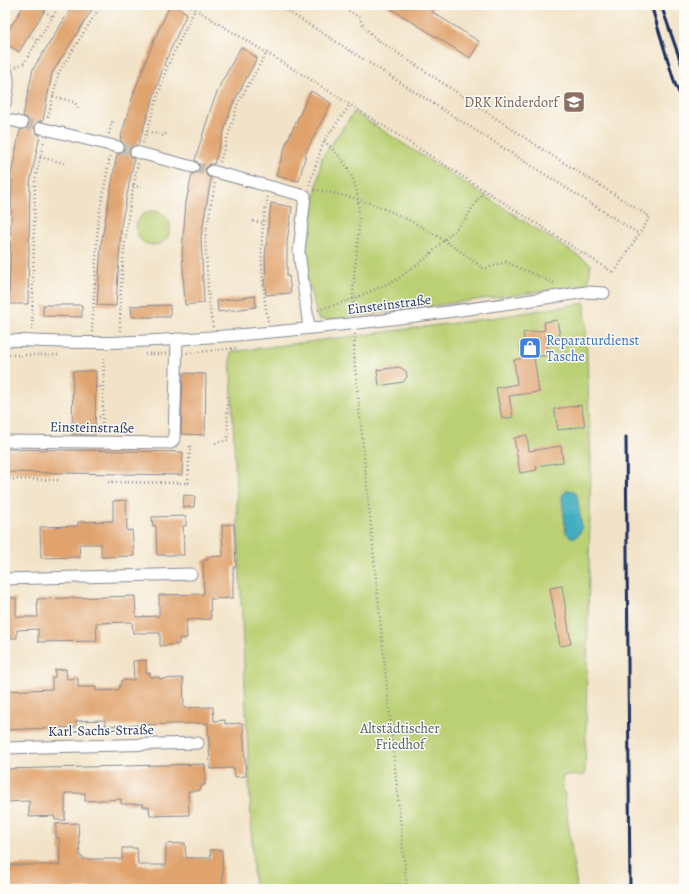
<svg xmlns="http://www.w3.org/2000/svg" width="689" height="894" viewBox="0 0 689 894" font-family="Alegreya,serif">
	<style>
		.green { fill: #bbd074; stroke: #6b8069; fill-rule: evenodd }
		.water { fill: #42adc0; stroke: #2e6e8f }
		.building { fill: #e0a36d }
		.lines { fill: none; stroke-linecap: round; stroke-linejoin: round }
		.minor-tunnel { stroke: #c7bfb3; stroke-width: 11; stroke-dasharray: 11 5.5; stroke-linecap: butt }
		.minor-casing { stroke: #868993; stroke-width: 13 }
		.path { stroke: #868993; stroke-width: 2.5; stroke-dasharray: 1 3; stroke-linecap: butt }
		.minor { stroke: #fff; stroke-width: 11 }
		.rail { stroke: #1b2f5e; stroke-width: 3 }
		.labels { text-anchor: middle; stroke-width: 3; stroke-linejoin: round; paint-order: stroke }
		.education-label { font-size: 14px; fill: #785e54; stroke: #fdfcf7; text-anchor: end }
		.street-label { font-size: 14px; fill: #1b2f5e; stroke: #fdfcf7 }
		.shop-label { font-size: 14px; fill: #366cbe; stroke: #fdfcf7; text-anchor: start }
		.park-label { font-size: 14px; fill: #4b5f65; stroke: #fdfcf7 }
	</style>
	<rect width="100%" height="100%" fill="#fdfcf7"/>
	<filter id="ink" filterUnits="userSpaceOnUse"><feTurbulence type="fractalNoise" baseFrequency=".025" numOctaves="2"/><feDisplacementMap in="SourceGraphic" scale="8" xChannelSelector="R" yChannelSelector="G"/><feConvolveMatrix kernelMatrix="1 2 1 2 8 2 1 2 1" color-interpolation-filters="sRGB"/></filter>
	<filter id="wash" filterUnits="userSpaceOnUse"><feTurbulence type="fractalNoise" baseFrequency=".012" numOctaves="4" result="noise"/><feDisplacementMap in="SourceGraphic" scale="16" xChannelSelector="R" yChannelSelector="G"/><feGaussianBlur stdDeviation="0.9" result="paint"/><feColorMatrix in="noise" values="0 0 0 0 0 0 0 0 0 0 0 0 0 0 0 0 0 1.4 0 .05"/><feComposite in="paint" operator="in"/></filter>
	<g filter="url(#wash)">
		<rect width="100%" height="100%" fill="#f2e3c8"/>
		<path class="green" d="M 354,112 L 591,264 L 588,285 L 327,320 L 318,319 L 304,266 L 305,252 L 322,157 Z
			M136 228a17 17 0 1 1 34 0a17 17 0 1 1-34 0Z
			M 585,303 L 591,463 L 585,775 L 562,776 L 577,889 L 254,889 L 230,352 L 485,319 ZM 563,494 L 580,533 L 576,537 L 562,498 Z"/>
		<path class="water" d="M 567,490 L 574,491 L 577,495 L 582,529 L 576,537 L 570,537 L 566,533 L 562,498 L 563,494 Z"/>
		<g id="blocks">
			<path class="building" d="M 24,5 L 48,5 L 19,52 L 5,43 L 5,36 Z
				M 73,5 L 95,5 L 52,73 L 43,121 L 39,121 L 34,126 L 36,133 L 40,135 L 30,183 L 28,304 L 9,304 L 12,180 L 10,179 L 20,130 L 27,128 L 29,124 L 27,118 L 23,116 L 33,69 Z
				M 170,5 L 174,5 L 187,13 L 165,62 L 138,145 L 131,147 L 129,151 L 131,157 L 134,159 L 121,226 L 116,306 L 97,305 L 101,244 L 117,154 L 120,154 L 125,149 L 125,145 L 120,140 L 134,92 L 154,40 Z
				M 385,5 L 436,5 L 432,12 L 480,42 L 470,58 Z
				M 241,47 L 257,58 L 231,108 L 214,164 L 210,164 L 205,169 L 207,176 L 211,178 L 201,237 L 204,303 L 185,305 L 182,252 L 186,202 L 192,174 L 198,172 L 200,169 L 200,165 L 195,160 L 212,105 L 221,83 Z
				M 311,91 L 331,103 L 307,150 L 299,181 L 276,176 L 287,141 Z
				M 271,203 L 292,207 L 287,242 L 287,277 L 289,276 L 291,293 L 266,295 L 264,279 L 266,279 L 265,256 Z
				M 255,296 L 256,307 L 218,312 L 217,301 Z
				M 43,305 L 82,305 L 82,317 L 43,316 Z
				M 170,305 L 170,317 L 132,317 L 131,306 Z
				M 557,320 L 560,336 L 546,338 L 546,334 L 549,355 L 534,357 L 539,392 L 509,396 L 513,417 L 502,419 L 496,388 L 517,384 L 514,360 L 522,358 L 520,345 L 525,345 L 523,333 L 545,330 L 544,322 Z
				M 399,367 L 406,371 L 407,377 L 403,382 L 379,386 L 377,370 Z
				M 73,371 L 96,371 L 95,435 L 72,435 Z
				M 183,373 L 206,374 L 205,435 L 181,434 Z
				M 581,405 L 585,426 L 558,430 L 554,409 Z
				M 527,435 L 529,451 L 561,446 L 563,462 L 536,466 L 537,470 L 520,473 L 514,438 Z
				M 5,449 L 183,452 L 182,475 L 5,472 Z
				M 184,495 L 195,496 L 194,507 L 183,507 Z
				M 126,500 L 127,531 L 132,530 L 134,556 L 101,557 L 101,544 L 79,544 L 80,557 L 41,558 L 40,527 L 78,526 L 78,522 L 113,521 L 113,501 Z
				M 186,516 L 186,526 L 183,526 L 184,555 L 157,555 L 156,526 L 153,526 L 152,517 Z
				M 234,524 L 236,567 L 233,567 L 233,598 L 210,599 L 211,619 L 186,620 L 187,638 L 179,638 L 179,644 L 160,646 L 160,633 L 133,633 L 132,622 L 96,623 L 97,641 L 38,642 L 38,629 L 17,630 L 17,638 L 5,638 L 5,598 L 16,598 L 16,617 L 38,617 L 37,599 L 135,596 L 136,617 L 159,616 L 159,595 L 204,594 L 203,560 L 208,560 L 208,557 L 223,556 L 222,525 Z
				M 562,586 L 571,644 L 560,646 L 550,588 Z
				M 146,660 L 146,673 L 150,673 L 150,677 L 159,677 L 159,679 L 183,678 L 184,708 L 213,707 L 214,721 L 225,720 L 225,724 L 243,723 L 246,776 L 235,777 L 234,768 L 210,769 L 208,723 L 106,726 L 105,720 L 76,721 L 76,727 L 5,730 L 5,691 L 52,689 L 52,678 L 55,677 L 55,670 L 66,669 L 67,679 L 78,678 L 78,687 L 96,687 L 96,691 L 118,690 L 122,680 L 134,680 L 133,661 Z
				M 205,764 L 205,785 L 202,785 L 199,791 L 188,791 L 189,815 L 150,816 L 149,807 L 143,807 L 143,804 L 121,804 L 121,799 L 85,801 L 85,793 L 65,793 L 65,820 L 55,820 L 54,816 L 29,817 L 29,801 L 5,802 L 5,769 Z
				M 78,823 L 80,857 L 83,857 L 83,859 L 122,859 L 122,848 L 137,848 L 138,865 L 166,865 L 166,844 L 185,843 L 186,858 L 211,858 L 210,850 L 222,850 L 223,889 L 5,889 L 5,865 L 60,865 L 59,838 L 56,838 L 56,824 Z"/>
		</g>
	</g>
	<g filter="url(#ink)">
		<use href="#blocks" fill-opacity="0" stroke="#868993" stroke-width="1"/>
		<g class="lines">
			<path class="minor-tunnel" d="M 22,123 L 41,128
				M 118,147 L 136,152
				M 193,167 L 212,171"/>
			<g class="minor-casing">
				<path id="minor" d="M 5,68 C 10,78 8,92 5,103
					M 5,119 L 22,123
					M 41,128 L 118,147
					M 136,152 L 193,167
					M 212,171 L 305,196 L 299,252 L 309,328
					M 5,340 C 44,341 84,344 123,342 C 278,336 433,315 586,292 L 604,293
					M 5,441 L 171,443 L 174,439 L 177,339
					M 5,579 L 191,574
					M 5,748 L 198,743"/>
			</g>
			<path class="path" d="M 188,5 L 313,81 L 614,273 L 650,217 L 545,151 L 375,38 L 365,28 L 359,17 L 339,5
				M 278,5 L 639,234
				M 44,11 L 53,17
				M 29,35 L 38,41
				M 16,67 L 24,63 L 60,5
				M 53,96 L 74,102 L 79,109
				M 48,117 L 59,72 L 101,5
				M 147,131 L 164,136 L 167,132
				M 109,134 L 113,119
				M 324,141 C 335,151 347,163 352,177 C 367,213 353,261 353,299 L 396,280 L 426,258 L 465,220 L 483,191
				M 143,143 L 167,67 L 195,9
				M 40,157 L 64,163
				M 220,162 L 238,103 L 267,52
				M 133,185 L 143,188
				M 309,185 L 324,141 L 350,105
				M 314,190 C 378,198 434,230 484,269 L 506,262 L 556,284
				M 253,221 L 264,223
				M 318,310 L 353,299 L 354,313
				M 268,321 C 261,279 258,238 268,197
				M 213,327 L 209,304 L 205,238 L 215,183
				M 32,330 L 35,180 L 44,140
				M 120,331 C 120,274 126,219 138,163
				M 92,332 L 98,222 L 110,156
				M 355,334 L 354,356 L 407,889
				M 187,353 L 238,348
				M 145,354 L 166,354
				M 5,355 L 60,355
				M 96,387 L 103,387
				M 95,417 L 102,417
				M 102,431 L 104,356
				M 215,443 L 228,440 L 227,393
				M 5,479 L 61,480
				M 108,482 L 188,483 L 190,443"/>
			<use href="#minor" class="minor"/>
			<path class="rail" d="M 651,5 L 675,84 L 684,103
				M 661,5 L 684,71
				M 683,5 L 684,9
				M 626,437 L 630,889"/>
		</g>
	</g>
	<defs>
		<g id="school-square" transform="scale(1.15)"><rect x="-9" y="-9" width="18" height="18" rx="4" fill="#8d6e63" stroke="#fdfcf7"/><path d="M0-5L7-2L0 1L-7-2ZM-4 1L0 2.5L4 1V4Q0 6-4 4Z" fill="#fff"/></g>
		<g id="shop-square" transform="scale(1.15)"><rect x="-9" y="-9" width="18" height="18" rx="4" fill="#3f7fe0" stroke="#fdfcf7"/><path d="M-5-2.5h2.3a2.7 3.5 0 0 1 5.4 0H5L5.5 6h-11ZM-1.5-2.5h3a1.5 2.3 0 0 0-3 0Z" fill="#fff"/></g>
	</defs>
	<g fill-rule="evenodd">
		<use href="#school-square" x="574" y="102"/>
		<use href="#shop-square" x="530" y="348"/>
	</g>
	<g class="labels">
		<g class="education-label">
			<text x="558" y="107">DRK Kinderdorf</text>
		</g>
		<g class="street-label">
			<text transform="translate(389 304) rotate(-7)" y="5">Einsteinstraße</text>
			<text transform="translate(92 427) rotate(1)" y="5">Einsteinstraße</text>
			<text transform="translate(101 730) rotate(-1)" y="5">Karl-Sachs-Straße</text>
		</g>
		<g class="shop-label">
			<text x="546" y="345">Reparaturdienst<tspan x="546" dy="16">Tasche</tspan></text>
		</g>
		<g class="park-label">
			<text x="400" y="733">Altstädtischer<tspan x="400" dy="16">Friedhof</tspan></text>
		</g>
	</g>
	<rect width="689" height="894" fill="none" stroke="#fdfcf7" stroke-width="20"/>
</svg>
